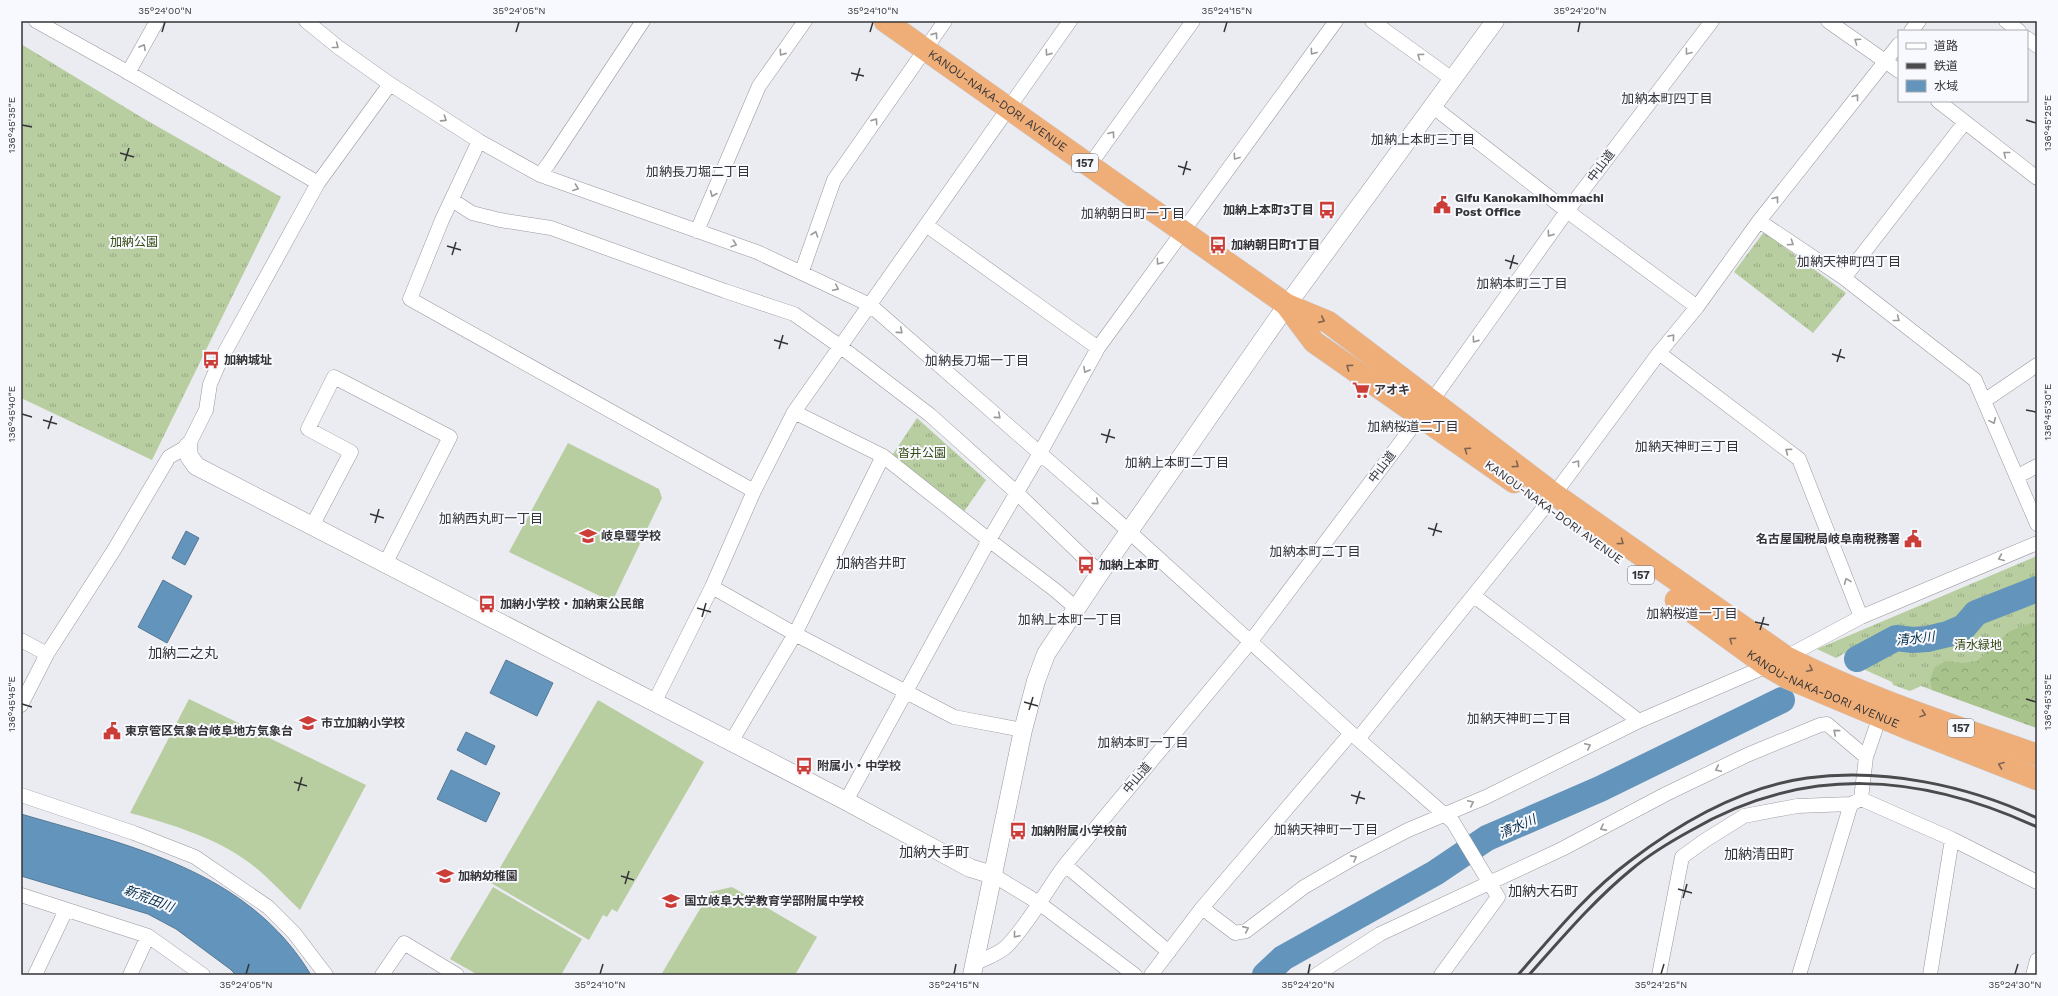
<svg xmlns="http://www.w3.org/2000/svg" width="2058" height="996" viewBox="0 0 2058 996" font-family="'Work Sans','Noto Sans JP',sans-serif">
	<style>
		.grass { fill: url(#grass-tufts) }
		.forest { fill: url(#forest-crowns) }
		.garden { fill: #b8cea1 }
		.water { fill: #6394bc; stroke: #557894 }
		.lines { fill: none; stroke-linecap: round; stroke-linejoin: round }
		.river { stroke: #6394bc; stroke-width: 26 }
		.minor-casing { stroke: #98989e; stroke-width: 15 }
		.tertiary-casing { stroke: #98989e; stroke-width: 19 }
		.trunk-casing { stroke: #cacacb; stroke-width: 23 }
		.minor { stroke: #fff; stroke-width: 14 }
		.tertiary { stroke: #fff; stroke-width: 18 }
		.trunk { stroke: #efae78; stroke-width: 22 }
		.rail { stroke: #4b4b4e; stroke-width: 3 }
		.oneway { stroke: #9a9a9b }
		.oneway2 { stroke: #7f6551 }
		.ticks { fill: none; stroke: #353537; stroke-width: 1.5 }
		.labels { text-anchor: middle; stroke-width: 4; stroke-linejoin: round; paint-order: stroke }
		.shield { fill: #f8f9fe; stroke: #707073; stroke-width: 1 }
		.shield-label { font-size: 11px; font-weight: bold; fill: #353537 }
		.street-label { font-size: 12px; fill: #353537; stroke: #f8f9fe }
		.poi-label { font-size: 12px; font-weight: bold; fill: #353537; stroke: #f8f9fe; text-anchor: start }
		.park-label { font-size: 12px; fill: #32490f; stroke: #f8f9fe }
		.neighbourhood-label { font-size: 13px; fill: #353537; stroke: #f8f9fe }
		.water-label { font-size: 13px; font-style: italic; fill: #042c47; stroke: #f8f9fe }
		.quarter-label { font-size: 14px; fill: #353537; stroke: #f8f9fe }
		.neatline { fill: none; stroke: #353537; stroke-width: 1.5 }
		.ticks-label { font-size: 10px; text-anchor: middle; fill: #353537 }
	</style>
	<defs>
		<pattern id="grass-tufts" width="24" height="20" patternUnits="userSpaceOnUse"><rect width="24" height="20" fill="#b8cea1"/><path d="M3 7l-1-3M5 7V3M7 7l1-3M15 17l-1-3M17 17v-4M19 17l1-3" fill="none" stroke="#96a884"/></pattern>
		<pattern id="forest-crowns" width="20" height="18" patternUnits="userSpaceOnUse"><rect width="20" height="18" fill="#a9c38d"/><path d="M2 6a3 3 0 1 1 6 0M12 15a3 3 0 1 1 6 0" fill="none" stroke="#8a9f74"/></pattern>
	</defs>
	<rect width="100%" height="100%" fill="#ebebf2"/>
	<path class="grass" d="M 21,44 L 141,117 L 281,197 L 152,460 L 21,398 Z
		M 1764,232 L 1846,293 L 1813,333 L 1734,272 Z
		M 917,418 L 986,480 L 963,513 L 891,457 Z
		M 2037,556 L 2037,728 L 1921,686 L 1910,691 L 1893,685 L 1892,682 L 1863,669 L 1852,649 L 1836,658 L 1817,649 Z"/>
	<path class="forest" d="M 2033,622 L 2037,623 L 2037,728 L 1932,690 L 1930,679 L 1935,667 L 1946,661 L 1962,663 L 1977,661 L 2010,631 Z"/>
	<path class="garden" d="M 568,443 L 659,489 L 662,498 L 612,602 L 509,552 Z
		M 189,699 L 366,785 L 300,910 C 284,895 268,877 251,864 C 217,838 171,824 130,813 Z
		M 598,700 L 704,762 L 617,912 L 612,909 L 607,917 L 603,915 L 589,940 L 491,883 Z
		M 493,887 L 582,939 L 561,975 L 478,975 L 450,959 Z
		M 732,887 L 817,937 L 795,975 L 661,975 L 710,892 Z"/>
	<path class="water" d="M 186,531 L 199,538 L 185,565 L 172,558 Z
		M 163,580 L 192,596 L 167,643 L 138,627 Z
		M 506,660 L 553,683 L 537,716 L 490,693 Z
		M 466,732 L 495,746 L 486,765 L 457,750 Z
		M 451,770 L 500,793 L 486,822 L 437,799 Z
		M 21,814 C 130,846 248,870 311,975 L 236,975 L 230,969 L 176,929 L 148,914 L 21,876 Z"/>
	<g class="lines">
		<path class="river" d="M 1857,659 L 1896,638 L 1913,640 L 1927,639 L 1948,634 L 1964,627 L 1976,613 L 2037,589
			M 1265,975 L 1283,958 L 1435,873 L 1487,838 L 1600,789 L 1782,700"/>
		<g class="minor-casing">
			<path id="minor" d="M 36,21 L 122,69 L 318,183
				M 306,21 L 338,47 L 390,84 L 479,141 L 540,175 L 757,252 L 870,305 L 1113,517 L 1351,733 L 1453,822 L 1498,897 L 1441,975
				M 1372,21 L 1452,79
				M 1828,21 L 1899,71
				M 2006,21 L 2019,31
				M 1911,31 L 1919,21
				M 2027,38 L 2037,46
				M 128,73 L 157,21
				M 1938,101 L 2037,178
				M 1432,106 L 1567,211 L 1697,307
				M 479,141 L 442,220 L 410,299 L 754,491
				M 1089,166 L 1193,21
				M 540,175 L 549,163 L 643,21
				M 452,200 L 472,213 L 500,220 L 551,228 L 725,291 L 794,314 L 841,347 L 930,415 L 1017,493 L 1100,573
				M 1759,221 L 1844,278 L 1975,380 L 2037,524
				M 926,225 L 1098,348
				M 697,231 L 759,86 L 805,21
				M 802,271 L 834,180 L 945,21
				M 1844,278 L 1965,122
				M 1659,353 L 1799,459 L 1861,617
				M 1984,401 L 2037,365
				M 794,412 L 883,456 L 989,540 L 1055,590 L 1076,608
				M 2018,476 L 2037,466
				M 312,526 L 351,452 L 308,429 L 334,377 L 450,437 L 385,564
				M 712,587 L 795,634 L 954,717 L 1023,730
				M 1474,596 L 1639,721
				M 21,640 L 47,654
				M 1786,657 L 1861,617 L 2037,543
				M 654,703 L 712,587 L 754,491 L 794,412 L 1070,21
				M 21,705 L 47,654 L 114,550 L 169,457 L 188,446 L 206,410 L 210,384 L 221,359 L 318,183 L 390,84
				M 1358,739 L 1547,504 L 1659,353 L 1697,307 L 1759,221 L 1899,44
				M 731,742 L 795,634 L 883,456
				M 21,795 L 134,833 L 195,857 L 268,907 L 294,933 L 326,975
				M 1861,799 L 1866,757 L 1880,716
				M 846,801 L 989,540 L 1040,453 L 1098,348 L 1336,21
				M 1065,865 L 1169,952
				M 993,875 L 1039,903 L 1135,975
				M 21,895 L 148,936 L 203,975
				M 1202,908 L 1235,933 L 1246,931 L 1304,887 L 1354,858 L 1408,830 L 1486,797 L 1639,721 L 1767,666
				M 974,964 C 984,959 999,954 1007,946 C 1030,922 1045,892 1065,865 L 1251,641 L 1431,402 L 1567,211 L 1712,21
				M 35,975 L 66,910
				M 130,975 L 148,936
				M 382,975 L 404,943 L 457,975
				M 1151,975 L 1202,908 L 1351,733
				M 1316,975 L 1380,934 L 1562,849 L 1666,794 L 1747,755 L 1820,725 L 1827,724 L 1866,757
				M 1659,975 L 1682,857 L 1704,841 L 1744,816 L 1797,806 L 1851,804 L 1861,799 L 1952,839 L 2037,882
				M 1799,975 L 1851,804
				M 1930,975 L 1952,839
				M 2033,975 L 2037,960"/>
		</g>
		<g class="tertiary-casing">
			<path id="tertiary" d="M 188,446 L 189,456 L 196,466 L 846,801 L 970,868 L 993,875
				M 972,975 L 1023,730 L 1036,681 L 1046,654 L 1100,573 L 1287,305 L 1495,21"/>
		</g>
		<g class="trunk-casing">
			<g id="trunk">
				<path id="s1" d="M 885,21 L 1287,305 L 1328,322 L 1554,494 L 1786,657 C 1866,698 1952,725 2037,755"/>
				<path d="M 1287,306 L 1314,342 L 1514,482"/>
				<path id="s2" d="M 1676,600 L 1767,666 L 1788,678 L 1907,728 L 2037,779"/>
			</g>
		</g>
		<use href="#minor" class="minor"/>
		<use href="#tertiary" class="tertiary"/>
		<use href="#trunk" class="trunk"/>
		<path class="rail" d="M 1518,975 C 1553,935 1587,893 1630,861 C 1681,822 1743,787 1807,778 C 1884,768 1967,785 2037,818
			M 1529,975 C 1562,938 1594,900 1632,869 C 1650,854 1670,842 1690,831 C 1804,764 1920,773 2037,827"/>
	</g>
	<defs><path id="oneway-chevron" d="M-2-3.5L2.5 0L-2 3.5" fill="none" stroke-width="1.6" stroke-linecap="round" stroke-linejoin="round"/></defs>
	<g class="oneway">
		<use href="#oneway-chevron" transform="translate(935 35) rotate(-55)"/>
		<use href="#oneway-chevron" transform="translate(1857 41) rotate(-146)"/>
		<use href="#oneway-chevron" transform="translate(336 46) rotate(38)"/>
		<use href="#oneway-chevron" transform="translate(143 47) rotate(-61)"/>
		<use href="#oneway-chevron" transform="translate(1313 52) rotate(126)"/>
		<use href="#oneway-chevron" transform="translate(1688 52) rotate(127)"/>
		<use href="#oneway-chevron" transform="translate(782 53) rotate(125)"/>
		<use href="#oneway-chevron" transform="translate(1048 53) rotate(125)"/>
		<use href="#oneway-chevron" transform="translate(1420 56) rotate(-144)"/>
		<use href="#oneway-chevron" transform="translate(1856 97) rotate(-52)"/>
		<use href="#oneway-chevron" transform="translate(444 119) rotate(33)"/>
		<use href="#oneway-chevron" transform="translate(875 121) rotate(-55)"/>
		<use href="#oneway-chevron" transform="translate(1112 134) rotate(-54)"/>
		<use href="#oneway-chevron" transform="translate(2006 154) rotate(-142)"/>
		<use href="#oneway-chevron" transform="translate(1236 157) rotate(126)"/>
		<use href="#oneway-chevron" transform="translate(576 188) rotate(20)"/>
		<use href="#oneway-chevron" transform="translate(713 194) rotate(113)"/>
		<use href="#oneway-chevron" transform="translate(1776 199) rotate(-52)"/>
		<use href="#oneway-chevron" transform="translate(815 234) rotate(-71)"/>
		<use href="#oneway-chevron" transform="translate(1550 234) rotate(125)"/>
		<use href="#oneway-chevron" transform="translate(1791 243) rotate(34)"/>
		<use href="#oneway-chevron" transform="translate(734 244) rotate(19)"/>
		<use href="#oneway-chevron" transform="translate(1159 262) rotate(126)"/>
		<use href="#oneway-chevron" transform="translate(836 288) rotate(26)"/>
		<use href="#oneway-chevron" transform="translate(1897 319) rotate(38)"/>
		<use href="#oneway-chevron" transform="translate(900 331) rotate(41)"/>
		<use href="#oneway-chevron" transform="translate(1672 337) rotate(-50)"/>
		<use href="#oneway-chevron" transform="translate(1475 340) rotate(125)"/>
		<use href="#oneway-chevron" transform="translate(1086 370) rotate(119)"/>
		<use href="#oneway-chevron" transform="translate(998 416) rotate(41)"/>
		<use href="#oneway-chevron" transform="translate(1993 421) rotate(66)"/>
		<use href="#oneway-chevron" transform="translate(1788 451) rotate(-143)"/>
		<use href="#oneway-chevron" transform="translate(1577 463) rotate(-53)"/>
		<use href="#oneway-chevron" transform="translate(1096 502) rotate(41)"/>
		<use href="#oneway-chevron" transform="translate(2001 558) rotate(157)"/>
		<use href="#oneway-chevron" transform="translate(1847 581) rotate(-112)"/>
		<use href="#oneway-chevron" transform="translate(1836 732) rotate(-140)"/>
		<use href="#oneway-chevron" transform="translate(1588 746) rotate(-25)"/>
		<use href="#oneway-chevron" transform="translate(1718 769) rotate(155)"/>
		<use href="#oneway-chevron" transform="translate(1471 803) rotate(-25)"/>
		<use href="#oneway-chevron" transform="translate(1603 828) rotate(152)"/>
		<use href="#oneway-chevron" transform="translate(1354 858) rotate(-28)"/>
		<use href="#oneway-chevron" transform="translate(1246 929) rotate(-24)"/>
		<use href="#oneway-chevron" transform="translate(1016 935) rotate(130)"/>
	</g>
	<g class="oneway2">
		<use href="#oneway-chevron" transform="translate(1322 320) rotate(24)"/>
		<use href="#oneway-chevron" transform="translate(1349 367) rotate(-144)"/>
		<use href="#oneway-chevron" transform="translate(1467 450) rotate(-146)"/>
		<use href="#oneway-chevron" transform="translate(1516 465) rotate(37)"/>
		<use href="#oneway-chevron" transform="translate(1621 542) rotate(36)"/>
		<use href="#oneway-chevron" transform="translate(1732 640) rotate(-144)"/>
		<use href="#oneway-chevron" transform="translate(1810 669) rotate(27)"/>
		<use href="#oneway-chevron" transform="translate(1923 714) rotate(19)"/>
		<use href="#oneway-chevron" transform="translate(2001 765) rotate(-159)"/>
	</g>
	<path class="ticks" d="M 162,32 L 165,22M 516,32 L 519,22M 870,32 L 873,22M 1224,32 L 1227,22M 1578,32 L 1580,22M 851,73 L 864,76M 856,81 L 860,68M 2026,120 L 2036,123M 22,125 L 32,127M 120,153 L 134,157M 125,161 L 129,148M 1178,166 L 1191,170M 1183,175 L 1187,161M 447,246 L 461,250M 452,255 L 456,242M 1505,260 L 1518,264M 1510,269 L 1514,255M 774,340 L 788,344M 779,349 L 783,335M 1832,354 L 1845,358M 1837,362 L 1841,349M 2026,410 L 2036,412M 22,414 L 32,417M 43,420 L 57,424M 48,429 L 52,416M 1101,434 L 1115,438M 1106,443 L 1110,429M 370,514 L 384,518M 375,523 L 379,509M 1428,528 L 1442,532M 1433,536 L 1437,523M 697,608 L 711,612M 702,617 L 706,603M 1755,622 L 1769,625M 1760,630 L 1764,617M 2026,699 L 2036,702M 1024,702 L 1038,706M 22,704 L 32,707M 1029,710 L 1033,697M 294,782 L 307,786M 298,791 L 302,777M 1351,795 L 1365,799M 1356,804 L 1360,791M 621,876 L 634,880M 625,884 L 629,871M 1678,889 L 1692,893M 1683,898 L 1687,884M 246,974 L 249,964M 600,974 L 603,964M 954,974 L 956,964M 1308,974 L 1310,964M 1661,974 L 1664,964M 2015,974 L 2018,964"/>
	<defs>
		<g id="civic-bare" transform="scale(1.38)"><path d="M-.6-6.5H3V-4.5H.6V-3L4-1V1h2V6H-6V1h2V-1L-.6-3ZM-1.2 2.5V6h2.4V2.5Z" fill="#cb3d36" stroke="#f8f9fe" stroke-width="2.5" paint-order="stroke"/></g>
		<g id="bus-bare" transform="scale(1.38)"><path d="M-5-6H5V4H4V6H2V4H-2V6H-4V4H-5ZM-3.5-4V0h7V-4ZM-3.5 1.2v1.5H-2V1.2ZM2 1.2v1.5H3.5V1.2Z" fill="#cb3d36" stroke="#f8f9fe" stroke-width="2.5" paint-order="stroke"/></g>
		<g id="supermarket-bare" transform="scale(1.38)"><path d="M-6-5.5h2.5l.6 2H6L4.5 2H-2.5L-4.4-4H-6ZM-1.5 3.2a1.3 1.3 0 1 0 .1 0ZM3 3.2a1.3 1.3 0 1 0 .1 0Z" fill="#cb3d36" stroke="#f8f9fe" stroke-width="2.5" paint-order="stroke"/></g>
		<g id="school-bare" transform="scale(1.38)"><path d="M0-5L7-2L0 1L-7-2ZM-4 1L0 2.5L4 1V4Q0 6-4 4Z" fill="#cb3d36" stroke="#f8f9fe" stroke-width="2.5" paint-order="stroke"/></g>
	</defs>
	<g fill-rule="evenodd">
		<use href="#civic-bare" x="1442" y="205"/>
		<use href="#bus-bare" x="1327" y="210"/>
		<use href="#bus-bare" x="1218" y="245"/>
		<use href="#bus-bare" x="211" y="360"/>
		<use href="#supermarket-bare" x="1361" y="390"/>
		<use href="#school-bare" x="588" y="536"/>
		<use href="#civic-bare" x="1913" y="539"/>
		<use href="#bus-bare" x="1086" y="565"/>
		<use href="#bus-bare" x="487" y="604"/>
		<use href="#school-bare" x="308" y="723"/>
		<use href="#civic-bare" x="112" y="731"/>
		<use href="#bus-bare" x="804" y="766"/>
		<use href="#bus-bare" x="1018" y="831"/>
		<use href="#school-bare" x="445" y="876"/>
		<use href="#school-bare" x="671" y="901"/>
	</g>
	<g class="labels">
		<g class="shield">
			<rect x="1072" y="154" width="26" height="18" rx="3"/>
			<rect x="1628" y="566" width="26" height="18" rx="3"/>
			<rect x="1948" y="719" width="26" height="18" rx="3"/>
		</g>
		<g class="shield-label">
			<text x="1085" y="167">157</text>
			<text x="1641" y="579">157</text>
			<text x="1961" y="732">157</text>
		</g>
		<g class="street-label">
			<text dy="4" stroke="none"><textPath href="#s1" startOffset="138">KANOU-NAKA-DORI AVENUE</textPath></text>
			<text transform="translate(1601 166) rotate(-53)" y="4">中山道</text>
			<text transform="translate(1382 467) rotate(-53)" y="4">中山道</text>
			<text transform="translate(1554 512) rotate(36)" y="4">KANOU-NAKA-DORI AVENUE</text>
			<text dy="4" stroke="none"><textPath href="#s2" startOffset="173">KANOU-NAKA-DORI AVENUE</textPath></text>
			<text transform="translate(1137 778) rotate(-50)" y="4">中山道</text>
		</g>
		<g class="poi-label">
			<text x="1455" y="202">Gifu Kanokamihommachi<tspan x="1455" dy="14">Post Office</tspan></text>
			<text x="1314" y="214" text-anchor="end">加納上本町3丁目</text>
			<text x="1231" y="249">加納朝日町1丁目</text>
			<text x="224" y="364">加納城址</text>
			<text x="1374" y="394">アオキ</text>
			<text x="601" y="540">岐阜聾学校</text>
			<text x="1900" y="543" text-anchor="end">名古屋国税局岐阜南税務署</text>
			<text x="1099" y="569">加納上本町</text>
			<text x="500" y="608">加納小学校・加納東公民館</text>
			<text x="321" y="727">市立加納小学校</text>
			<text x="125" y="735">東京管区気象台岐阜地方気象台</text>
			<text x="817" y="770">附属小・中学校</text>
			<text x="1031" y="835">加納附属小学校前</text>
			<text x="458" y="880">加納幼稚園</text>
			<text x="684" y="905">国立岐阜大学教育学部附属中学校</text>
		</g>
		<g class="park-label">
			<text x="134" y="246">加納公園</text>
			<text x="922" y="457">沓井公園</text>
			<text x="1978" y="649">清水緑地</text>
		</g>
		<g class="neighbourhood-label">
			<text x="1667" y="103">加納本町四丁目</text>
			<text x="1423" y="144">加納上本町三丁目</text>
			<text x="698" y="176">加納長刀堀二丁目</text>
			<text x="1133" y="218">加納朝日町一丁目</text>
			<text x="1849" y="266">加納天神町四丁目</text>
			<text x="1522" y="288">加納本町三丁目</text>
			<text x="977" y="365">加納長刀堀一丁目</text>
			<text x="1413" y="431">加納桜道二丁目</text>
			<text x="1687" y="451">加納天神町三丁目</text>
			<text x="1177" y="467">加納上本町二丁目</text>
			<text x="491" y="523">加納西丸町一丁目</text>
			<text x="1315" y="556">加納本町二丁目</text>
			<text x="1692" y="618">加納桜道一丁目</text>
			<text x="1070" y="624">加納上本町一丁目</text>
			<text x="1519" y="723">加納天神町二丁目</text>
			<text x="1143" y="747">加納本町一丁目</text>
			<text x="1326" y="834">加納天神町一丁目</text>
		</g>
		<g class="water-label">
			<text transform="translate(1915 638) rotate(-6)" y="5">清水川</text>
			<text transform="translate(1517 826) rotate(-24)" y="5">清水川</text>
			<text transform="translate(149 898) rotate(21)" y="5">新荒田川</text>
		</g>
		<g class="quarter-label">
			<text x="871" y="568">加納沓井町</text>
			<text x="183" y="658">加納二之丸</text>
			<text x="934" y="857">加納大手町</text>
			<text x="1759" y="859">加納清田町</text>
			<text x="1543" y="896">加納大石町</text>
		</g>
	</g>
	<rect width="2058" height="996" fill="none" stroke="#f8f9fe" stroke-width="44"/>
	<rect x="1898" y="30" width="130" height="72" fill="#f8f9fe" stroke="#aaabae"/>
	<rect x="1906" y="43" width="20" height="6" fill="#ffffff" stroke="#aaabae"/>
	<text x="1934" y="50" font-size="12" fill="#353537">道路</text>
	<rect x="1906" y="63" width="20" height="6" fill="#4b4b4e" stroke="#aaabae"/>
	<text x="1934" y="70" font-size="12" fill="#353537">鉄道</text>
	<rect x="1906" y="80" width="20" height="12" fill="#6394bc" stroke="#aaabae"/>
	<text x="1934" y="90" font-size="12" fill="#353537">水域</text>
	<rect x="22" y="22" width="2014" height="952" class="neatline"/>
	<g class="ticks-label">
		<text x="165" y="14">35°24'00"N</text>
		<text x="519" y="14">35°24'05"N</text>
		<text x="873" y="14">35°24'10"N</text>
		<text x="1227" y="14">35°24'15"N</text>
		<text x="1580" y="14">35°24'20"N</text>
		<text transform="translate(2047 123) rotate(-90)" y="4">136°45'25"E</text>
		<text transform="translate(11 125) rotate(-90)" y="4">136°45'35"E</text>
		<text transform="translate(2047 412) rotate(-90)" y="4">136°45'30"E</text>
		<text transform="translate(11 414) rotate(-90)" y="4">136°45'40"E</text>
		<text transform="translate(2047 702) rotate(-90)" y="4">136°45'35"E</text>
		<text transform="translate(11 704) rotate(-90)" y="4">136°45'45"E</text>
		<text x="246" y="988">35°24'05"N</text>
		<text x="600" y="988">35°24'10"N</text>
		<text x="954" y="988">35°24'15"N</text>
		<text x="1308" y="988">35°24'20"N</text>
		<text x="1661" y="988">35°24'25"N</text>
		<text x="2015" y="988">35°24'30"N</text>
	</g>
</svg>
